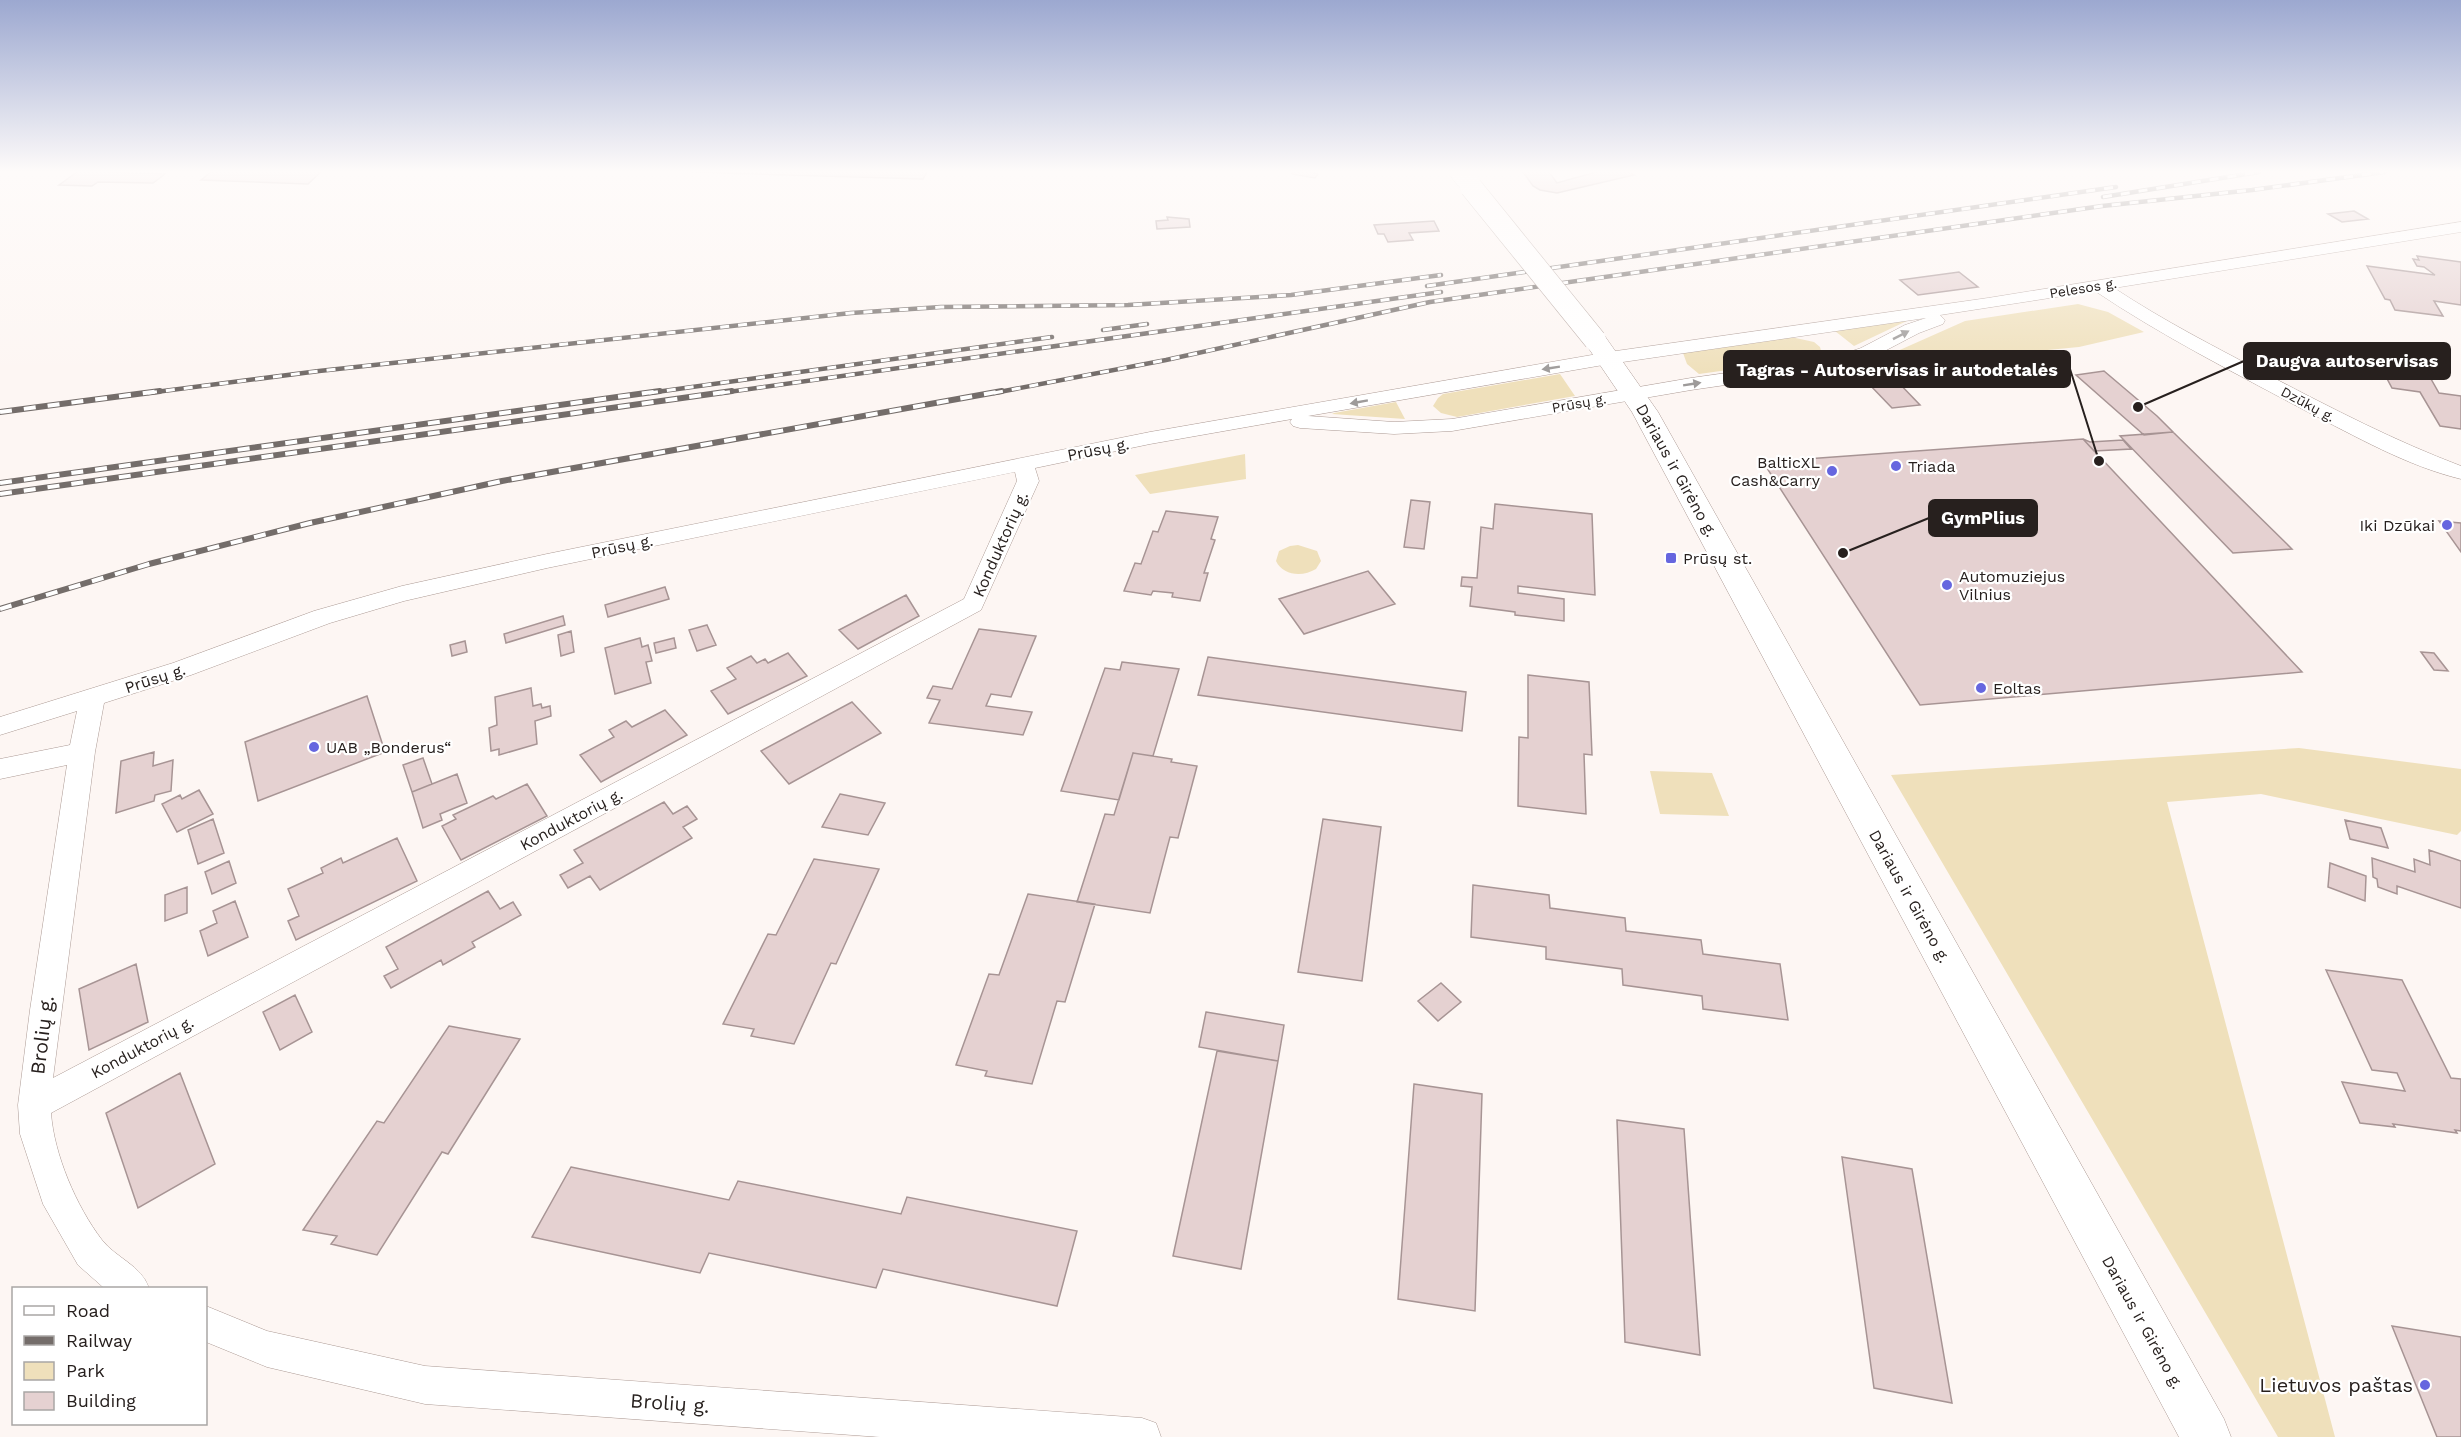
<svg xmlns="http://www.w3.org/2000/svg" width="2461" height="1437" viewBox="0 0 2461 1437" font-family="'Work Sans',sans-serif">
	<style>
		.green { fill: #efe0bb }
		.building { fill: #e5d1d1; stroke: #a79494; stroke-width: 1.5 }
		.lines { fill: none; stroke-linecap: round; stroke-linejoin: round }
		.street-casing { stroke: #ac9a94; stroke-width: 1 }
		.primary-casing { stroke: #ac9a94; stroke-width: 1 }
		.street { fill: #fff; fill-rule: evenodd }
		.primary { fill: #fff; fill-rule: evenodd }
		.rail-far1-casing { stroke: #746d6a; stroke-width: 4.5 }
		.rail-casing { stroke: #746d6a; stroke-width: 6 }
		.rail-far1 { stroke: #fff; stroke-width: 3; stroke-dasharray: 9; stroke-linecap: butt }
		.rail { stroke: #fff; stroke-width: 4; stroke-dasharray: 12; stroke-linecap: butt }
		.primary-bridge-casing { stroke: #ac9a94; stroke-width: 23; stroke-linecap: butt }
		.primary-bridge { stroke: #fff; stroke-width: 22 }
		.oneway { fill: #9e9b9a }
		.poi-dot { fill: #6666df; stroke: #fff; stroke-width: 2 }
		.labels { text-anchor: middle; stroke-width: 4.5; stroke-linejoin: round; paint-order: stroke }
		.far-street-label { font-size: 14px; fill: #27201e; stroke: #fff }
		.street-label { font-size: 16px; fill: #27201e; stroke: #fff }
		.poi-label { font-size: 16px; fill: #27201e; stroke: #fff; text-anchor: start }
		.near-street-label { font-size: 20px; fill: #27201e; stroke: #fff }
		.near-poi-label { font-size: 20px; fill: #27201e; stroke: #fff; text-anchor: end }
		.leader { fill: none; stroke: #27201e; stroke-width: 2 }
		.callout-dot { fill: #27201e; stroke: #fff; stroke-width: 2 }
		.callout { fill: #27201e; stroke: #27201e; stroke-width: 2 }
		.callout-label { font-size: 18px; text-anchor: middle; font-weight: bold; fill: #fff }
	</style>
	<rect width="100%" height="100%" fill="#fdf6f3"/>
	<path class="green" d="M 2078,304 L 2108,312 L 2144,332 L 2079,347 L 1903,364 L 1893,353 L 1965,321 Z
		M 1911,319 L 1854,346 L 1835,331 Z
		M 1791,337 L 1814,342 L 1820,347 L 1822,354 L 1814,358 L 1699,374 L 1687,364 L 1683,353 Z
		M 1560,374 L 1575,396 L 1457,417 L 1441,413 L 1433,406 L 1438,398 L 1443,394 Z
		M 1396,402 L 1405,419 L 1332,414 L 1334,413 Z
		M 1245,454 L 1246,479 L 1150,494 L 1135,475 Z
		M 1298,545 L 1317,551 L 1321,561 L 1316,569 C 1303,577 1283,576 1276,561 L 1279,551 L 1290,546 Z
		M 2299,748 L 2461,769 L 2461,831 L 2457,835 L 2261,794 L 2167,802 L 2335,1437 L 2278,1437 L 1891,775 Z
		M 1650,771 L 1712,773 L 1729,816 L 1660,814 Z"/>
	<path class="building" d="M 77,172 L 101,172 L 165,174 L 153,183 L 98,182 L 92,186 L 59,185 Z
		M 211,172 L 321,172 L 308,184 L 201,180 Z
		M 691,172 L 927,172 L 923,179 Z
		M 1293,172 L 1310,172 L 1318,174 L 1315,178 L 1292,174 Z
		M 1549,172 L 1557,183 L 1596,172 L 1629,172 L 1634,175 L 1557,193 L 1540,190 L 1533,186 L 1523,172 Z
		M 2354,211 L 2368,219 L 2342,222 L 2328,214 Z
		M 1167,217 L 1189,219 L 1190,227 L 1157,229 L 1156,221 L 1168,220 Z
		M 1434,221 L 1439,231 L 1409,233 L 1413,240 L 1388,242 L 1384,234 L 1378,234 L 1374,225 Z
		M 2417,256 L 2461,262 L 2461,305 L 2434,301 L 2443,316 L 2395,310 L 2390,300 L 2385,299 L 2367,266 L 2435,275 L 2424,267 L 2417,266 L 2413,259 L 2419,260 Z
		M 1959,272 L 1978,287 L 1918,295 L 1900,280 Z
		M 2368,343 L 2414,349 L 2439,393 L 2461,396 L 2461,429 L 2440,426 L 2420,392 L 2392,388 Z
		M 2104,371 L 2157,416 L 2173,432 L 2144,435 L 2076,375 Z
		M 1895,379 L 1920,405 L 1892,408 L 1868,383 Z
		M 2173,432 L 2292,549 L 2233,553 L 2120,436 Z
		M 2083,439 L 2302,672 L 1920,705 L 1763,462 Z
		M 2083,439 L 2090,442 L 2123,440 L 2131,449 L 2094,451 Z
		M 1411,500 L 1430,502 L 1424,549 L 1404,547 Z
		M 1495,504 L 1592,514 L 1595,595 L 1518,586 L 1518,593 L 1564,599 L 1564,621 L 1515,615 L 1515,612 L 1470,606 L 1472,587 L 1461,586 L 1462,577 L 1477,578 L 1481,527 L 1493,529 Z
		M 1166,511 L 1218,517 L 1211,539 L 1215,540 L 1204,573 L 1208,573 L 1200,601 L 1172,597 L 1173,593 L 1153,591 L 1151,595 L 1124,591 L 1135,563 L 1141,564 L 1153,531 L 1158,532 Z
		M 2439,521 L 2461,523 L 2461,552 Z
		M 1368,571 L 1395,604 L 1304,634 L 1279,599 Z
		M 665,587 L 669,599 L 608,617 L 605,605 Z
		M 906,595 L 919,616 L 858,649 L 839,630 Z
		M 563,616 L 565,625 L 506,643 L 504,634 Z
		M 707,625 L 716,645 L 697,651 L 689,630 Z
		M 979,629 L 1036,636 L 1011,697 L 991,694 L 986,706 L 1032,712 L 1023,735 L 929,723 L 940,700 L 927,698 L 933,686 L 952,689 Z
		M 571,631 L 574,652 L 561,656 L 558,635 Z
		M 640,638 L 642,647 L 648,645 L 652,661 L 646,662 L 651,683 L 615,694 L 605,648 Z
		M 674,638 L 676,648 L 656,653 L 654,643 Z
		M 465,641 L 467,652 L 452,656 L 450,645 Z
		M 2421,652 L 2434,653 L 2448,671 L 2434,670 Z
		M 788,653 L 807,676 L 728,714 L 711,691 L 736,679 L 727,668 L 751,656 L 757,663 L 765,659 L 768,663 Z
		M 1208,657 L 1466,692 L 1462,731 L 1198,695 Z
		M 1122,662 L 1179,669 L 1153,756 L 1133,753 L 1119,800 L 1061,791 L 1105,668 L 1120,670 Z
		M 1528,675 L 1589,682 L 1592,755 L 1584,754 L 1586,814 L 1518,806 L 1519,737 L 1528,738 Z
		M 531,688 L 533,706 L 541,704 L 542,708 L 550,706 L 551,716 L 535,721 L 537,744 L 499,755 L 499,749 L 491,751 L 489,728 L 497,725 L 495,697 Z
		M 367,696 L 385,752 L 258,801 L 245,742 Z
		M 852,702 L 881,733 L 789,784 L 761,751 Z
		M 665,710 L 687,735 L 601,782 L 580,755 L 614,737 L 609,730 L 626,721 L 632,727 Z
		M 154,752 L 153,766 L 173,760 L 171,791 L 155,795 L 154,801 L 116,813 L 121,761 Z
		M 1133,753 L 1172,759 L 1171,762 L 1197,766 L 1178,838 L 1170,837 L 1150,913 L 1077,902 L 1105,814 L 1114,815 Z
		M 423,758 L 432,784 L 412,792 L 403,765 Z
		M 457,774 L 467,803 L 440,814 L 442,820 L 423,828 L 412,792 Z
		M 527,784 L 547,816 L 461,860 L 442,826 L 456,819 L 453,815 L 493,796 L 496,799 Z
		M 199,790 L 213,814 L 177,832 L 162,804 L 180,795 L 182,799 Z
		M 840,794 L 885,803 L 868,835 L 822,827 Z
		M 664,802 L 673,814 L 687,806 L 697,819 L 683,827 L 692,838 L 600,890 L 590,876 L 568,888 L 560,875 L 583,863 L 574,850 Z
		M 213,819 L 224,853 L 198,864 L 188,830 Z
		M 1323,819 L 1381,827 L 1362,981 L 1298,972 Z
		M 2345,820 L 2381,828 L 2388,848 L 2350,839 Z
		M 397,838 L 417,881 L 296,940 L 288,921 L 299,916 L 288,889 L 323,873 L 321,868 L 341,858 L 343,863 Z
		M 2429,850 L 2461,861 L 2461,908 L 2397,886 L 2397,894 L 2378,887 L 2377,879 L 2373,877 L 2372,858 L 2415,872 L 2414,859 L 2430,865 Z
		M 814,859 L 879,869 L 836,964 L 831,963 L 794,1044 L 751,1036 L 754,1029 L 723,1024 L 768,934 L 776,935 Z
		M 229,861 L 236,883 L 212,894 L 205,872 Z
		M 2330,863 L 2366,876 L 2365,901 L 2328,887 Z
		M 1473,885 L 1549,895 L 1550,908 L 1625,918 L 1626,931 L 1701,940 L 1703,954 L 1780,964 L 1788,1020 L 1703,1009 L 1702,996 L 1623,985 L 1622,969 L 1546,959 L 1546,947 L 1471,937 Z
		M 187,887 L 187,913 L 165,921 L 165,895 Z
		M 488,891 L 500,909 L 513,902 L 521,915 L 472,942 L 475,947 L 443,965 L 441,960 L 391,988 L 384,976 L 398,969 L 386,947 Z
		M 1028,894 L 1095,904 L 1065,1002 L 1057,1001 L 1032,1084 L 985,1076 L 987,1071 L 956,1065 L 989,974 L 999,975 Z
		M 235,901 L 248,937 L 208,956 L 200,931 L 217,923 L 213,911 Z
		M 136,964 L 148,1022 L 89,1050 L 79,989 Z
		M 2326,970 L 2402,980 L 2451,1078 L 2461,1079 L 2461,1131 L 2455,1130 L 2457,1133 L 2393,1124 L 2395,1127 L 2360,1123 L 2342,1082 L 2405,1091 L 2397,1073 L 2372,1070 Z
		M 1441,983 L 1461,1002 L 1438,1021 L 1418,1001 Z
		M 295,995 L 312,1032 L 280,1050 L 263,1012 Z
		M 1206,1012 L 1284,1025 L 1278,1061 L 1199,1047 Z
		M 449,1026 L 520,1039 L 448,1154 L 442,1152 L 377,1255 L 331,1244 L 337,1236 L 303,1230 L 377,1121 L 384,1123 Z
		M 1217,1051 L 1278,1061 L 1241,1269 L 1173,1256 Z
		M 180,1073 L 215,1164 L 138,1208 L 106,1113 Z
		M 1414,1084 L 1482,1094 L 1475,1311 L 1398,1299 Z
		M 1617,1120 L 1684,1129 L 1700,1355 L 1625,1342 Z
		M 1842,1157 L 1912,1169 L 1952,1403 L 1874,1388 Z
		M 571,1167 L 729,1200 L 738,1181 L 901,1214 L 907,1197 L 1077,1231 L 1057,1306 L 883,1269 L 876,1288 L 709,1253 L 700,1273 L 532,1237 Z
		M 2392,1326 L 2461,1337 L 2461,1437 L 2437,1437 Z"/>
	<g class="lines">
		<g class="street-casing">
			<path id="street" d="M 2461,222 L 2461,232 L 2114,288 C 2164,321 2217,348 2270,376 C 2333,409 2395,441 2461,466 L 2461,479 C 2407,466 2355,436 2306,411 C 2235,373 2162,336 2095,291 L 1940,315 L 1945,320 L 1943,324 L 1919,333 L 1875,356 L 1835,369 L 1691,390 L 1452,431 L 1394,434 L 1300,428 L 1293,426 L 1290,422 L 1292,419 L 1150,444 L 1035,468 L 1039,481 L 981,610 L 51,1113 C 54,1154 76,1206 102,1240 C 116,1258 141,1265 149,1288 L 104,1288 L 78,1265 L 43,1204 L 20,1134 L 18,1105 L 30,1010 L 67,765 L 0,779 L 0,759 L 70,745 L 77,711 L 0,735 L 0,717 L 173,663 L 314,611 L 402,586 L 547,554 L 1150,432 L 1609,352 L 1988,298 ZM 1926,318 L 1905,325 L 1861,348 L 1832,358 L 1691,378 L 1452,419 L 1394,422 L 1308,416 L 1609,364 ZM 1015,472 L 1017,481 L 964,599 L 53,1078 L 95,752 L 104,703 L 191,675 L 330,623 L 404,601 L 547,568 Z
				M 206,1306 L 267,1331 L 425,1366 L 1142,1418 L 1156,1423 L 1161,1437 L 880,1437 L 425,1404 L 267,1367 L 206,1342 Z"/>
		</g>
		<g class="primary-casing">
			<path id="primary" d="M 1448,172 L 1469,172 L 1481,187 L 1478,191 C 1463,195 1456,184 1448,172 Z
				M 1595,333 L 1604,335 L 1658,412 L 2224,1419 L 2231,1437 L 2179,1437 L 1632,412 L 1583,340 L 1586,335 Z"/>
		</g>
		<use href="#street" class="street"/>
		<use href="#primary" class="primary"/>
		<g class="rail-far1-casing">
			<path id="rail-far1" d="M 2103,197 L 2259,172
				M 1427,286 L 2116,187
				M 1103,330 L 1147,324
				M 148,393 L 319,371 L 851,313 L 941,307 L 1128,305 L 1291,295 L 1441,275
				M 649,393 L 1052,337
				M 721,393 L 1441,292
				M 994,393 L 1166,360 L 1430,302 L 2102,206 L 2252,190 L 2384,172"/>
		</g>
		<g class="rail-casing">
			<path id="rail" d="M 0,412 L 160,391
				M 0,483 L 660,391
				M 0,494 L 732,391
				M 0,609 L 149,564 L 310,523 L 502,481 L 1002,391"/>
		</g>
		<use href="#rail-far1" class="rail-far1"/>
		<use href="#rail" class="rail"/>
		<g class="primary-bridge-casing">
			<path id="primary-bridge" d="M 1471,187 L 1595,340"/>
		</g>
		<use href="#primary-bridge" class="primary-bridge"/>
	</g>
	<defs><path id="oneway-solid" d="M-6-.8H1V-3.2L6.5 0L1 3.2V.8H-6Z" transform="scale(1.5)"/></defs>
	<g class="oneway">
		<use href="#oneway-solid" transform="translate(1901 335) rotate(-27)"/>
		<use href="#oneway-solid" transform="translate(1551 368) rotate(171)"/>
		<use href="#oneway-solid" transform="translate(1692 384) rotate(-9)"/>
		<use href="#oneway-solid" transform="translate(1359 402) rotate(170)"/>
	</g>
	<linearGradient id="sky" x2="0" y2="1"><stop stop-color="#9ca8d0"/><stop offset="0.46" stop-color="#fefbfa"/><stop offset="1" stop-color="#fefbfa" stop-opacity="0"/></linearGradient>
	<rect width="2461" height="374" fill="url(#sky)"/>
	<g class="poi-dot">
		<circle cx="1896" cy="466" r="6"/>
		<circle cx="1832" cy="471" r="6"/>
		<circle cx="2447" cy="525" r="6"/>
		<rect x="1665" y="552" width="12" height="12" rx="3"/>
		<circle cx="1947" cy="585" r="6"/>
		<circle cx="1981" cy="688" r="6"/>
		<circle cx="314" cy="747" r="6"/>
		<circle cx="2425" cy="1385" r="6"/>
	</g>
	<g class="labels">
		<g class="far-street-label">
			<text transform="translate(2083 288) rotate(-9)" y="5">Pelesos g.</text>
			<text transform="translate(1579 403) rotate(-10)" y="5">Prūsų g.</text>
			<text transform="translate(2308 404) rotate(28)" y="5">Dzūkų g.</text>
		</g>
		<g class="street-label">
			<text transform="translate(1098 449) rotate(-11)" y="6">Prūsų g.</text>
			<text transform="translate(1677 470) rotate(61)" y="6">Dariaus ir Girėno g.</text>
			<text transform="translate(1000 544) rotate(-66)" y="6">Konduktorių g.</text>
			<text transform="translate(622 546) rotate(-12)" y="6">Prūsų g.</text>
			<text transform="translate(155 678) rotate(-18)" y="6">Prūsų g.</text>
			<text transform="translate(571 819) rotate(-28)" y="6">Konduktorių g.</text>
			<text transform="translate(1910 896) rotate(61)" y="6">Dariaus ir Girėno g.</text>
			<text transform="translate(142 1047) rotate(-28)" y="6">Konduktorių g.</text>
			<text transform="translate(2143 1322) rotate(61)" y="6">Dariaus ir Girėno g.</text>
		</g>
		<g class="poi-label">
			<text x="1820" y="468" text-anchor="end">BalticXL<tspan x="1820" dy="18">Cash&amp;Carry</tspan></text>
			<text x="1908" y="472">Triada</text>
			<text x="2435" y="531" text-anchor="end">Iki Dzūkai</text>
			<text x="1683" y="564">Prūsų st.</text>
			<text x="1959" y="582">Automuziejus<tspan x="1959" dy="18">Vilnius</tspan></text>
			<text x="1993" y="694">Eoltas</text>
			<text x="326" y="753">UAB „Bonderus“</text>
		</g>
		<g class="near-street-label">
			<text transform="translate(42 1035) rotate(-83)" y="7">Brolių g.</text>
			<text transform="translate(670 1403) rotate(4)" y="7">Brolių g.</text>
		</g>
		<g class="near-poi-label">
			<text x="2413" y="1392">Lietuvos paštas</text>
		</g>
	</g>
	<path class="leader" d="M2138 407L2244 361M2099 461L2070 369M1843 553L1929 518"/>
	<g class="callout-dot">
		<circle cx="2138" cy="407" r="6"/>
		<circle cx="2099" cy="461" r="6"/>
		<circle cx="1843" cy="553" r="6"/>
	</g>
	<g class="callout">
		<rect x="2244" y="343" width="206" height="36" rx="6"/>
		<rect x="1724" y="351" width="346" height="36" rx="6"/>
		<rect x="1929" y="500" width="108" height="36" rx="6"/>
	</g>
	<g class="callout-label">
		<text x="2347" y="367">Daugva autoservisas</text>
		<text x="1897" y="376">Tagras - Autoservisas ir autodetalės</text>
		<text x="1983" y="524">GymPlius</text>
	</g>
	<rect x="12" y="1287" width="195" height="138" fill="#ffffff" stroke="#a9a6a5" stroke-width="1.5"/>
	<rect x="24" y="1306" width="30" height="9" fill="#ffffff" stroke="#a9a6a5" stroke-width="1.5"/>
	<text x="66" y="1317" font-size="18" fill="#27201e">Road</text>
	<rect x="24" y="1336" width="30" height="9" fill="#746d6a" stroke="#a9a6a5" stroke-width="1.5"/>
	<text x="66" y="1347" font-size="18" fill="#27201e">Railway</text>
	<rect x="24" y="1362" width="30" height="18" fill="#efe0bb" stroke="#a9a6a5" stroke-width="1.5"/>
	<text x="66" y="1377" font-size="18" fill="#27201e">Park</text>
	<rect x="24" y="1392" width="30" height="18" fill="#e5d1d1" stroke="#a9a6a5" stroke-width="1.5"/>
	<text x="66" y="1407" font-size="18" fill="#27201e">Building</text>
</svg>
